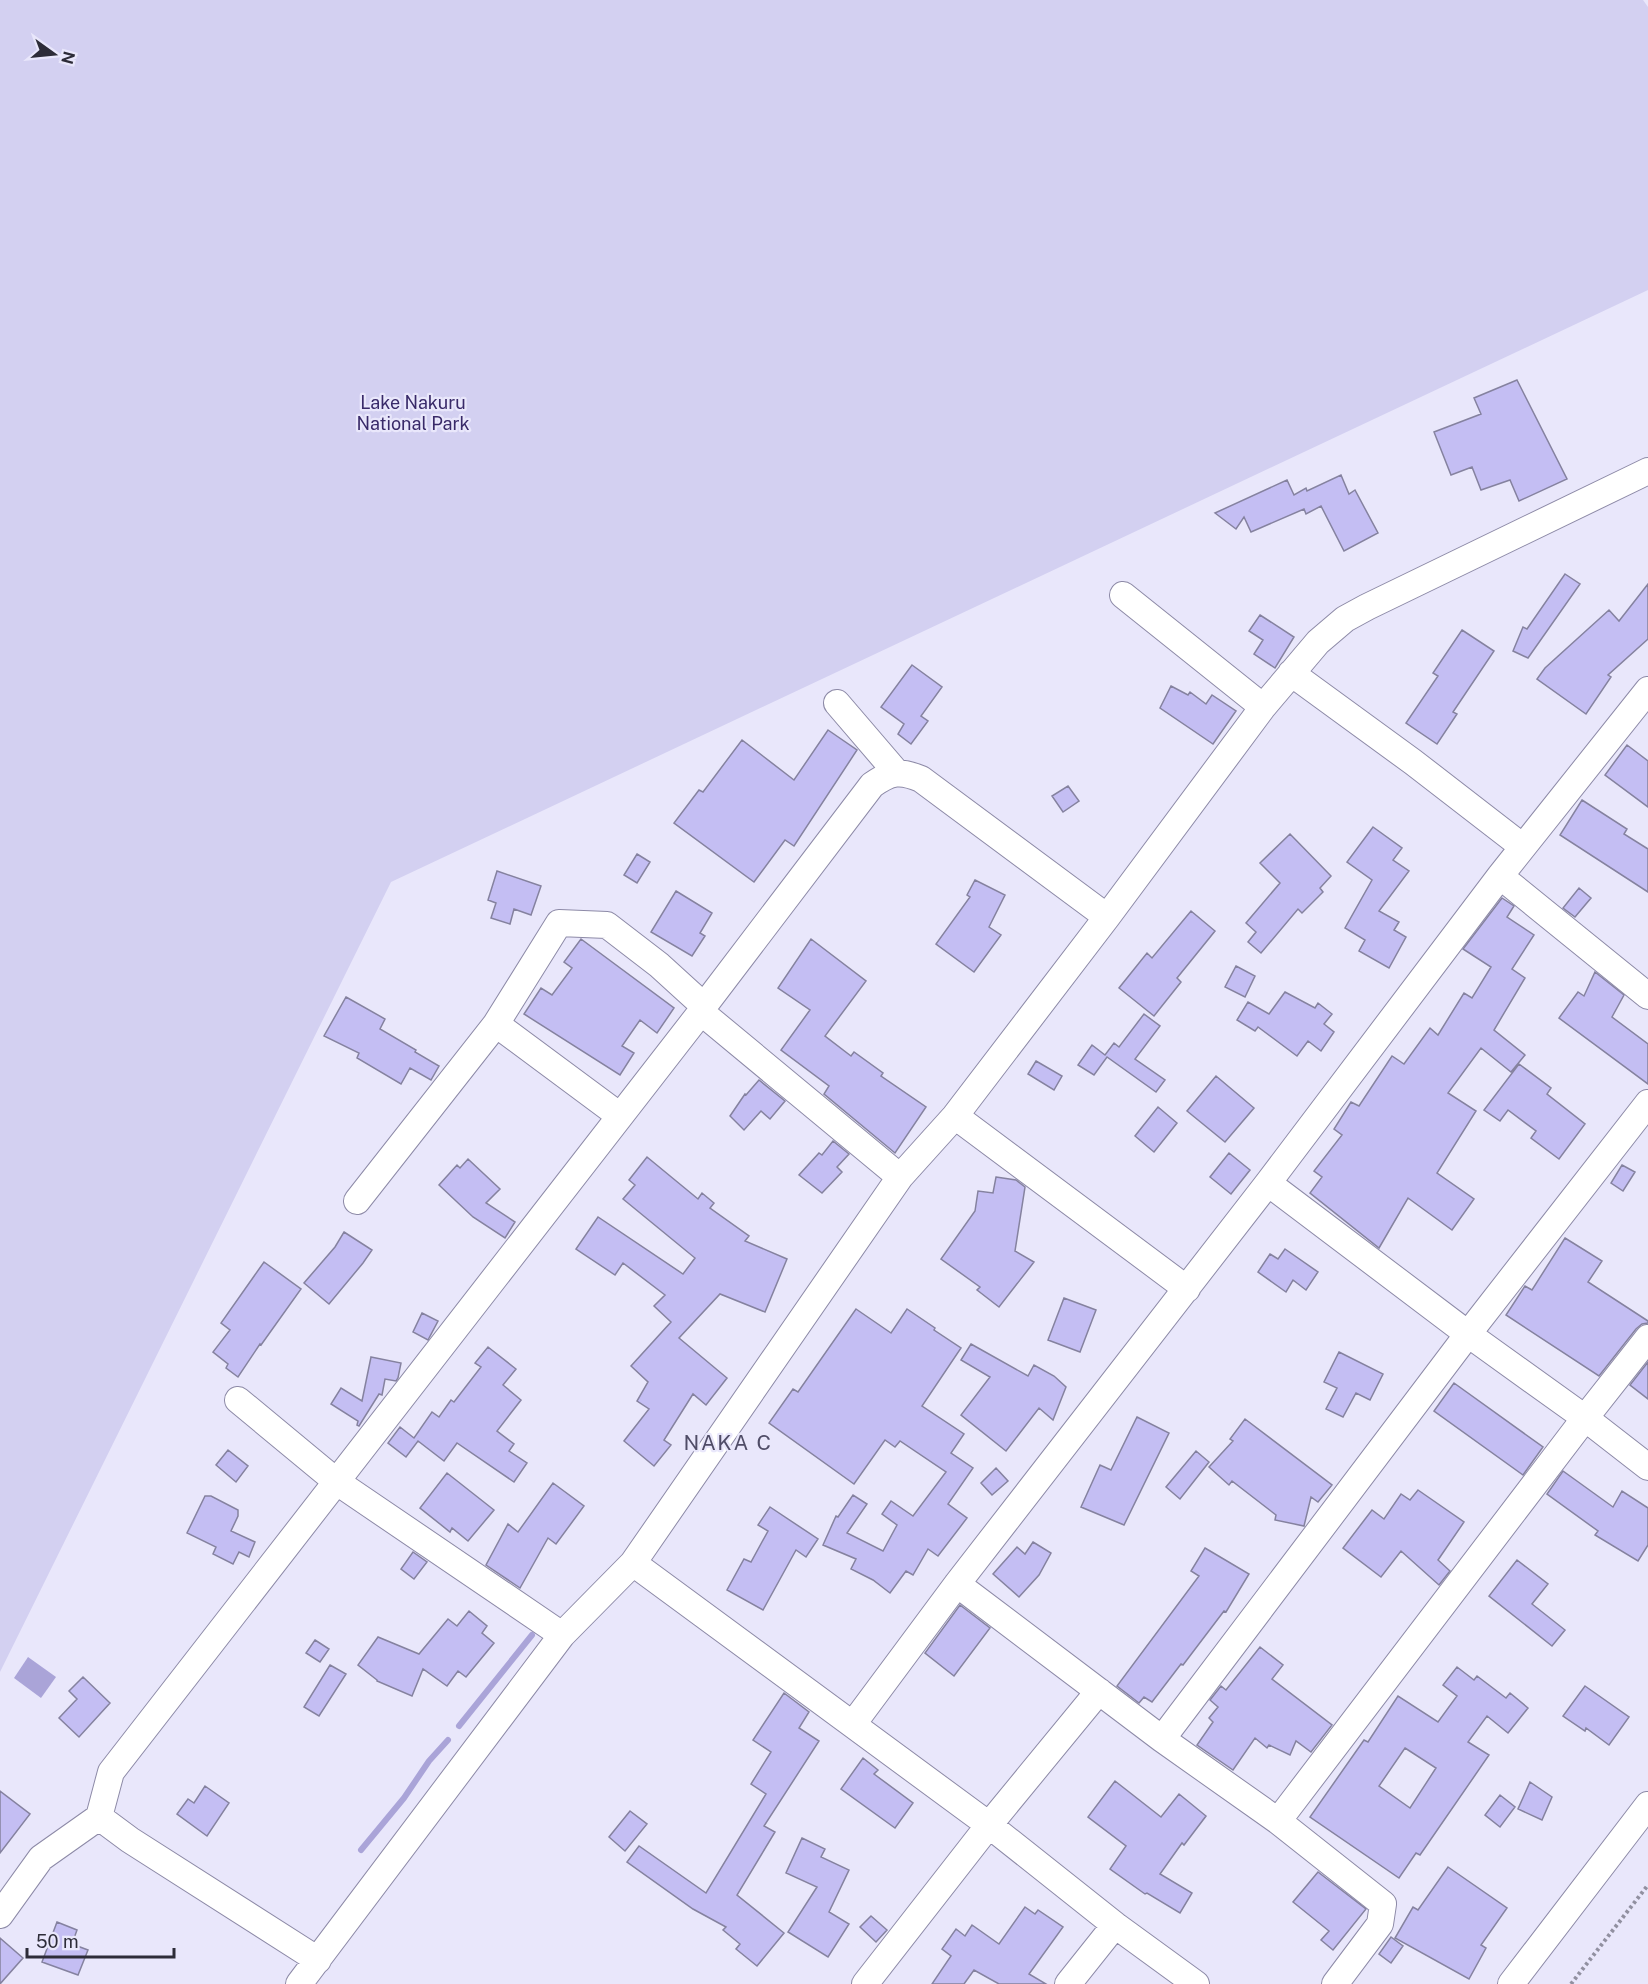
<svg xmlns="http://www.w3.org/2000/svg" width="1648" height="1984" viewBox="0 0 1648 1984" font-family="'Public Sans',sans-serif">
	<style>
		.green { fill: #d3d0f1 }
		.water { fill: #aaa4d8 }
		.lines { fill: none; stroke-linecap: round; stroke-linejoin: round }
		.stream { stroke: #aaa4d8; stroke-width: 6 }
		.building { fill: #c4bef3; stroke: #85829f; stroke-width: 1.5; fill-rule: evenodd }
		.minor-casing { stroke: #8d8aa7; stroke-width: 28 }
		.path { stroke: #9190a0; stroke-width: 4; stroke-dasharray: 3 3; stroke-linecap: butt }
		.minor { stroke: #fff; stroke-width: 26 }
		.labels { text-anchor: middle; stroke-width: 4.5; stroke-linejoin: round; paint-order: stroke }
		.park-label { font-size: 18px; fill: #392a69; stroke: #e9e7fb }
		.quarter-label { font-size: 21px; letter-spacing: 1.5px; fill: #504d67; stroke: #e9e7fb }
	</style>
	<rect width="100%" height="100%" fill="#e9e7fb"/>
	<path class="green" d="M 0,0 L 1643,0 L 1648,7 L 1648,290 L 391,882 L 0,1672 Z"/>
	<path class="water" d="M 28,1657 L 56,1677 L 41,1698 L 14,1678 Z"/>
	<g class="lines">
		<path class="stream" d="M 459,1726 L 532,1635
			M 361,1850 L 404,1798 L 429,1761 L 448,1740"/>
	</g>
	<path class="building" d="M 1517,380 L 1567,479 L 1519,501 L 1510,480 L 1481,490 L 1472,467 L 1451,475 L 1434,432 L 1481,414 L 1474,398 Z
		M 1341,475 L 1349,494 L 1355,490 L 1378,533 L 1344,551 L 1321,506 L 1306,514 L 1304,509 L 1251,532 L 1244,517 L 1236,529 L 1215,513 L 1287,480 L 1294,495 L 1306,488 L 1307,491 Z
		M 1565,574 L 1580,584 L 1528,658 L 1513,651 L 1523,627 L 1527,629 Z
		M 1648,584 L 1648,639 L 1608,675 L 1611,677 L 1586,714 L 1537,679 L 1545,668 L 1609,610 L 1619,621 Z
		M 1260,615 L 1294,637 L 1275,668 L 1254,654 L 1263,640 L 1249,631 Z
		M 1462,630 L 1494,651 L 1453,712 L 1457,714 L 1437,744 L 1406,723 L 1438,676 L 1433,673 Z
		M 912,665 L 942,687 L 921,716 L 928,721 L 911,744 L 898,734 L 904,724 L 881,707 Z
		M 1171,686 L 1188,695 L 1190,692 L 1206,704 L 1212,695 L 1236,711 L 1213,744 L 1160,708 Z
		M 828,730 L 857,750 L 794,846 L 785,840 L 754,882 L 674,823 L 699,790 L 703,792 L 742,740 L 794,780 Z
		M 1627,745 L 1648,761 L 1648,807 L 1605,775 Z
		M 1068,786 L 1079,801 L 1063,812 L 1052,796 Z
		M 1582,800 L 1627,829 L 1624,834 L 1648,849 L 1648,892 L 1560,835 Z
		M 1373,827 L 1402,848 L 1393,860 L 1409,871 L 1379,911 L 1399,922 L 1394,930 L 1406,937 L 1389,968 L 1359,951 L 1365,940 L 1345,928 L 1372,880 L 1347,862 Z
		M 1290,834 L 1331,876 L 1320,888 L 1323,892 L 1302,913 L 1298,909 L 1261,953 L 1248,942 L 1256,932 L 1246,923 L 1280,883 L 1260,863 Z
		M 637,854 L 650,862 L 637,883 L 624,875 Z
		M 497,871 L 541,886 L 531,915 L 514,909 L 510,924 L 491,918 L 496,903 L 488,900 Z
		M 975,880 L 1005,895 L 989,927 L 1001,935 L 974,972 L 936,944 L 970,897 L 967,895 Z
		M 1579,888 L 1591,898 L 1575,917 L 1563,908 Z
		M 676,891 L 712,913 L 700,933 L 705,936 L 692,956 L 651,932 Z
		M 1502,898 L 1514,906 L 1507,917 L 1534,935 L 1512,969 L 1525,978 L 1494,1030 L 1525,1055 L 1511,1072 L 1481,1048 L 1448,1093 L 1476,1111 L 1437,1173 L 1474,1199 L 1452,1230 L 1408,1198 L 1379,1248 L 1310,1193 L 1322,1177 L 1314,1171 L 1342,1135 L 1334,1129 L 1351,1102 L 1359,1106 L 1392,1056 L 1404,1064 L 1430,1028 L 1438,1035 L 1464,993 L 1472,998 L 1491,967 L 1463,949 Z
		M 1191,911 L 1215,931 L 1177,978 L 1181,982 L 1154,1016 L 1119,988 L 1147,953 L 1152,958 Z
		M 581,939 L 674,1008 L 657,1033 L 640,1020 L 622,1046 L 634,1053 L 620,1075 L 524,1014 L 541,988 L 552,995 L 572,968 L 564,962 Z
		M 811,939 L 866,981 L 825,1036 L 851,1056 L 854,1052 L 883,1073 L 881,1076 L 926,1107 L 895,1153 L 824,1094 L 829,1086 L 781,1050 L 810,1010 L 778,988 Z
		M 1236,966 L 1255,976 L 1245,997 L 1225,987 Z
		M 1595,972 L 1624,995 L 1612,1017 L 1648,1044 L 1648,1084 L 1559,1018 L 1578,992 L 1584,996 Z
		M 1285,992 L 1315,1008 L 1318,1003 L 1332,1014 L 1324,1024 L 1334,1032 L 1321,1051 L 1308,1041 L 1297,1056 L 1258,1027 L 1255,1031 L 1237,1020 L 1248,1002 L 1269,1014 Z
		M 346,997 L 385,1019 L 380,1029 L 416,1050 L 415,1052 L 439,1066 L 431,1080 L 410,1068 L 401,1084 L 357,1058 L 359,1053 L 324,1036 Z
		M 1144,1014 L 1160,1026 L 1135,1059 L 1165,1080 L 1156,1092 L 1107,1057 L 1094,1075 L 1078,1065 L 1092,1045 L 1105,1055 L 1114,1043 L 1119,1047 Z
		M 1036,1061 L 1062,1076 L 1054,1090 L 1028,1074 Z
		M 1519,1064 L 1551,1088 L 1547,1094 L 1585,1124 L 1559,1159 L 1531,1138 L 1536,1131 L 1508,1110 L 1500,1121 L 1484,1110 Z
		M 1216,1076 L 1254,1108 L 1225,1142 L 1187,1111 Z
		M 759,1080 L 785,1101 L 770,1119 L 761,1111 L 744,1130 L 730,1116 L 745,1094 L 746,1095 Z
		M 1158,1107 L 1177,1123 L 1154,1152 L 1135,1136 Z
		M 833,1141 L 849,1154 L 837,1167 L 842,1172 L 822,1193 L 799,1175 L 819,1153 L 822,1155 Z
		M 1229,1153 L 1250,1170 L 1231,1194 L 1210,1177 Z
		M 647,1157 L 698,1199 L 702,1193 L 714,1203 L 710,1208 L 749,1236 L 745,1241 L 787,1259 L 765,1312 L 720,1294 L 679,1338 L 727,1378 L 706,1405 L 693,1394 L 664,1440 L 671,1445 L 654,1466 L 624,1441 L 649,1409 L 637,1401 L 648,1382 L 631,1366 L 671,1322 L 654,1306 L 665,1295 L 623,1263 L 615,1275 L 576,1249 L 598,1217 L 683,1274 L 695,1258 L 623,1199 L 635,1185 L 629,1180 Z
		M 468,1159 L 500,1189 L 486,1203 L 515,1222 L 505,1238 L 473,1217 L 439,1185 L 457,1165 L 460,1168 Z
		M 1622,1165 L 1635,1172 L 1623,1191 L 1611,1183 Z
		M 996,1177 L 1016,1180 L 1025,1187 L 1015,1251 L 1034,1262 L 999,1307 L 977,1290 L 980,1287 L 941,1259 L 975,1211 L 978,1191 L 993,1193 Z
		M 344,1232 L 372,1250 L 363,1263 L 329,1304 L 304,1283 L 335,1247 Z
		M 1565,1238 L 1602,1261 L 1588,1282 L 1648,1321 L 1648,1323 L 1642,1324 L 1636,1329 L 1599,1376 L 1506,1315 L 1525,1286 L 1532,1290 Z
		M 1285,1249 L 1318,1272 L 1306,1290 L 1293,1280 L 1286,1292 L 1258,1272 L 1270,1254 L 1278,1259 Z
		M 264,1262 L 301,1289 L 261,1345 L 260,1344 L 238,1377 L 226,1368 L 228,1364 L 213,1352 L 230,1330 L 221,1323 Z
		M 1064,1298 L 1096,1310 L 1080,1352 L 1048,1340 Z
		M 856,1309 L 891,1333 L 907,1309 L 935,1328 L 934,1330 L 961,1348 L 922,1406 L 964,1434 L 951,1453 L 973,1468 L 948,1504 L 967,1518 L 938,1556 L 928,1549 L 913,1575 L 906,1571 L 890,1593 L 873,1580 L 851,1569 L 856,1559 L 823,1545 L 836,1516 L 838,1517 L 853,1495 L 867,1504 L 847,1533 L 883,1551 L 897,1525 L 882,1514 L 891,1501 L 913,1516 L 946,1472 L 900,1441 L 895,1447 L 885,1440 L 854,1484 L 769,1423 L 793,1389 L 798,1392 Z
		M 422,1313 L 438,1321 L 428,1340 L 413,1332 Z
		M 971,1344 L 1028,1376 L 1034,1365 L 1054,1376 L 1066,1387 L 1053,1420 L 1039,1408 L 1006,1451 L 961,1415 L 990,1377 L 961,1360 Z
		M 488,1347 L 516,1369 L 503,1385 L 521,1400 L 497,1431 L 514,1444 L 509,1451 L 527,1463 L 514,1482 L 457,1443 L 444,1461 L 418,1441 L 406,1457 L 388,1443 L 400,1427 L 414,1438 L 432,1412 L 439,1417 L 451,1400 L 454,1402 L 481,1367 L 475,1363 Z
		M 1339,1352 L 1383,1374 L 1370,1400 L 1356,1393 L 1343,1417 L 1326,1409 L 1337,1388 L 1324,1382 Z
		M 371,1357 L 401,1363 L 398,1378 L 396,1381 L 385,1379 L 382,1395 L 379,1394 L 359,1426 L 357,1425 L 358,1421 L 331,1404 L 341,1388 L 362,1401 Z
		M 1648,1362 L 1648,1399 L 1630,1385 Z
		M 1454,1383 L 1543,1447 L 1523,1475 L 1434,1411 Z
		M 1137,1417 L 1169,1433 L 1124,1525 L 1081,1507 L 1100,1465 L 1111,1470 Z
		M 1245,1419 L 1332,1485 L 1318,1502 L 1311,1497 L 1304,1526 L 1275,1520 L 1276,1515 L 1232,1481 L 1229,1485 L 1209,1467 L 1233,1441 L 1230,1439 Z
		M 228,1450 L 248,1466 L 236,1482 L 216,1465 Z
		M 1196,1451 L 1209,1462 L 1180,1499 L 1166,1487 Z
		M 996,1468 L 1008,1481 L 992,1495 L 981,1483 Z
		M 1563,1471 L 1613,1507 L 1622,1491 L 1648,1508 L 1648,1545 L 1638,1561 L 1595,1535 L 1598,1531 L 1547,1494 Z
		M 447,1473 L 494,1510 L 468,1541 L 452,1528 L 450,1532 L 420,1508 Z
		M 553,1483 L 584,1506 L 556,1544 L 548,1538 L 520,1588 L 486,1565 L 508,1524 L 518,1532 Z
		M 1418,1490 L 1464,1522 L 1438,1560 L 1450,1571 L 1439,1585 L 1401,1551 L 1381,1577 L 1343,1548 L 1372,1510 L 1384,1519 L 1401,1494 L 1410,1500 Z
		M 205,1496 L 211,1496 L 238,1510 L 238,1516 L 231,1531 L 255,1542 L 249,1557 L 239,1552 L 233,1564 L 213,1554 L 216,1547 L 187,1533 Z
		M 770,1507 L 818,1539 L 806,1557 L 796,1550 L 763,1610 L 727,1590 L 744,1559 L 751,1562 L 768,1531 L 758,1525 Z
		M 1033,1542 L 1051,1553 L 1039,1575 L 1019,1597 L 993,1574 L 1017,1547 L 1025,1554 Z
		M 1205,1548 L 1249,1574 L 1226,1612 L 1224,1611 L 1183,1665 L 1181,1664 L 1152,1702 L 1144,1697 L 1139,1703 L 1117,1686 L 1199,1576 L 1191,1571 Z
		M 413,1552 L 427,1562 L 414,1579 L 401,1569 Z
		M 1517,1560 L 1548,1584 L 1532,1604 L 1565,1630 L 1552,1646 L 1489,1596 Z
		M 960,1605 L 990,1628 L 954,1676 L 925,1653 Z
		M 469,1611 L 487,1626 L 482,1633 L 494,1643 L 466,1677 L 458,1671 L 447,1686 L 423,1669 L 412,1696 L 377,1681 L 377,1680 L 358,1665 L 378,1637 L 419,1654 L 448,1619 L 457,1626 Z
		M 315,1640 L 329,1649 L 320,1662 L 306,1653 Z
		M 1260,1647 L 1283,1665 L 1272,1679 L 1332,1725 L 1311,1752 L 1296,1741 L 1290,1755 L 1269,1745 L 1267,1748 L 1255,1738 L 1233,1770 L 1197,1745 L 1213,1722 L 1209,1718 L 1218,1707 L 1210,1700 L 1221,1686 L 1226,1690 Z
		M 330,1665 L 346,1674 L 319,1716 L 304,1707 Z
		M 1457,1667 L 1474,1680 L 1477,1676 L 1506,1698 L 1510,1693 L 1528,1708 L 1508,1733 L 1487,1716 L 1468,1742 L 1489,1755 L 1420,1855 L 1416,1853 L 1399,1878 L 1310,1817 L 1364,1740 L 1368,1742 L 1398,1696 L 1438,1722 L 1457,1696 L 1443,1685 ZM 1405,1748 L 1436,1768 L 1410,1808 L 1379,1786 Z
		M 83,1677 L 110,1703 L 79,1737 L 59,1718 L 77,1699 L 69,1691 Z
		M 1585,1686 L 1629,1717 L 1609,1745 L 1586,1728 L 1585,1731 L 1563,1716 Z
		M 784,1693 L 809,1712 L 799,1728 L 819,1741 L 764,1826 L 775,1832 L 737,1895 L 784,1933 L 757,1966 L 736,1949 L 740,1944 L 723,1930 L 726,1927 L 693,1909 L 627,1862 L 639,1846 L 706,1893 L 766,1794 L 751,1784 L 771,1752 L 753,1740 Z
		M 863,1758 L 878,1770 L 874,1774 L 913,1803 L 895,1828 L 841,1789 Z
		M 1115,1781 L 1161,1817 L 1179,1794 L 1206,1816 L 1184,1845 L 1182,1843 L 1160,1874 L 1192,1893 L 1180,1913 L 1147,1893 L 1145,1894 L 1110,1869 L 1126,1846 L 1088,1817 Z
		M 1530,1782 L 1552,1797 L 1542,1820 L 1518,1809 Z
		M 205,1786 L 229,1803 L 207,1836 L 177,1814 L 188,1799 L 194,1803 Z
		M 0,1791 L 30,1814 L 0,1853 Z
		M 1500,1795 L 1515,1807 L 1500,1827 L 1485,1815 Z
		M 630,1811 L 647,1824 L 625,1851 L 609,1837 Z
		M 802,1838 L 825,1849 L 821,1857 L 849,1870 L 829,1912 L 849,1924 L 828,1957 L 788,1932 L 817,1887 L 786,1873 Z
		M 1448,1867 L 1507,1908 L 1481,1945 L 1486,1948 L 1469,1979 L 1395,1938 L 1413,1907 L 1418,1910 Z
		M 1318,1872 L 1366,1909 L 1333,1950 L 1321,1940 L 1329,1931 L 1293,1902 Z
		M 1025,1907 L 1035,1914 L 1038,1910 L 1063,1927 L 1029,1974 L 1046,1984 L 999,1984 L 974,1970 L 964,1984 L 932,1984 L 951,1956 L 942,1949 L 956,1929 L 965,1936 L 972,1925 L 999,1944 Z
		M 871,1916 L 887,1930 L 876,1942 L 860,1927 Z
		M 57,1922 L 77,1930 L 72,1944 L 88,1950 L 78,1975 L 42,1962 Z
		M 1391,1937 L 1403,1946 L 1391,1963 L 1379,1954 Z
		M 0,1938 L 23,1958 L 0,1984 Z"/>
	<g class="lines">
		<g class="minor-casing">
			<path id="minor" d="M 1123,595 L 1263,707
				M 1291,673 L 1413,762 L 1523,847
				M 837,703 L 897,773
				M 1500,876 L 1648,996
				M 701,1012 L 900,1177
				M 496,1024 L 620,1116
				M 955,1116 L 1187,1289
				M 1268,1183 L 1468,1334 L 1585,1418 L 1648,1467
				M 357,1201 L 496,1024 L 559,923 L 607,925 L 659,965 L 704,1006
				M 238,1400 L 337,1482 L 562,1635 L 633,1563 L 900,1177 L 955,1116 L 1107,917 L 1263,707 L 1318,642 L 1345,619 L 1367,607 L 1648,471
				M 633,1563 L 989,1825 L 1115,1925 L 1196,1984
				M 957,1584 L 1162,1739 L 1278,1821 L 1383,1904 L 1380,1924 L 1335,1984
				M 853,1724 L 957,1584 L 1268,1183 L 1500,876 L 1648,690
				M 1162,1739 L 1468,1334 L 1648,1103
				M 1278,1821 L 1585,1418 L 1648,1338
				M 0,1915 L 41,1858 L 99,1817
				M 318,1960 L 130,1840 L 99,1817 L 111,1772 L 701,1012 L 704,1006 L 872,785 C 891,772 899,770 921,779 L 1107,917
				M 299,1984 L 562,1635
				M 865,1984 L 989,1825 L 1099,1691
				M 1068,1984 L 1115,1925
				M 1511,1984 L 1648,1805"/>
		</g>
		<path class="path" d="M 1571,1984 L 1648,1885"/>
		<use href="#minor" class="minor"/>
	</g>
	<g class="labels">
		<g class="park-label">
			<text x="413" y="409">Lake Nakuru<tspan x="413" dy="21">National Park</tspan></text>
		</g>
		<g class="quarter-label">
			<text x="728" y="1450">NAKA C</text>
		</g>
	</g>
	<g transform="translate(54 54) rotate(105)" stroke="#e9e7fb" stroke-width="4.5" paint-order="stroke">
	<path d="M0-4.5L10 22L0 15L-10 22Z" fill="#2d2c38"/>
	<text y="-9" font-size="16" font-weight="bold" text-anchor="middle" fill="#2d2c38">N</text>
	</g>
	<path d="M27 1948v9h147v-9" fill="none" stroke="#2d2c38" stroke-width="3"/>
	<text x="36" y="1948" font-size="18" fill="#2d2c38" stroke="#e9e7fb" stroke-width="4.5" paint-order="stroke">50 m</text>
</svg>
